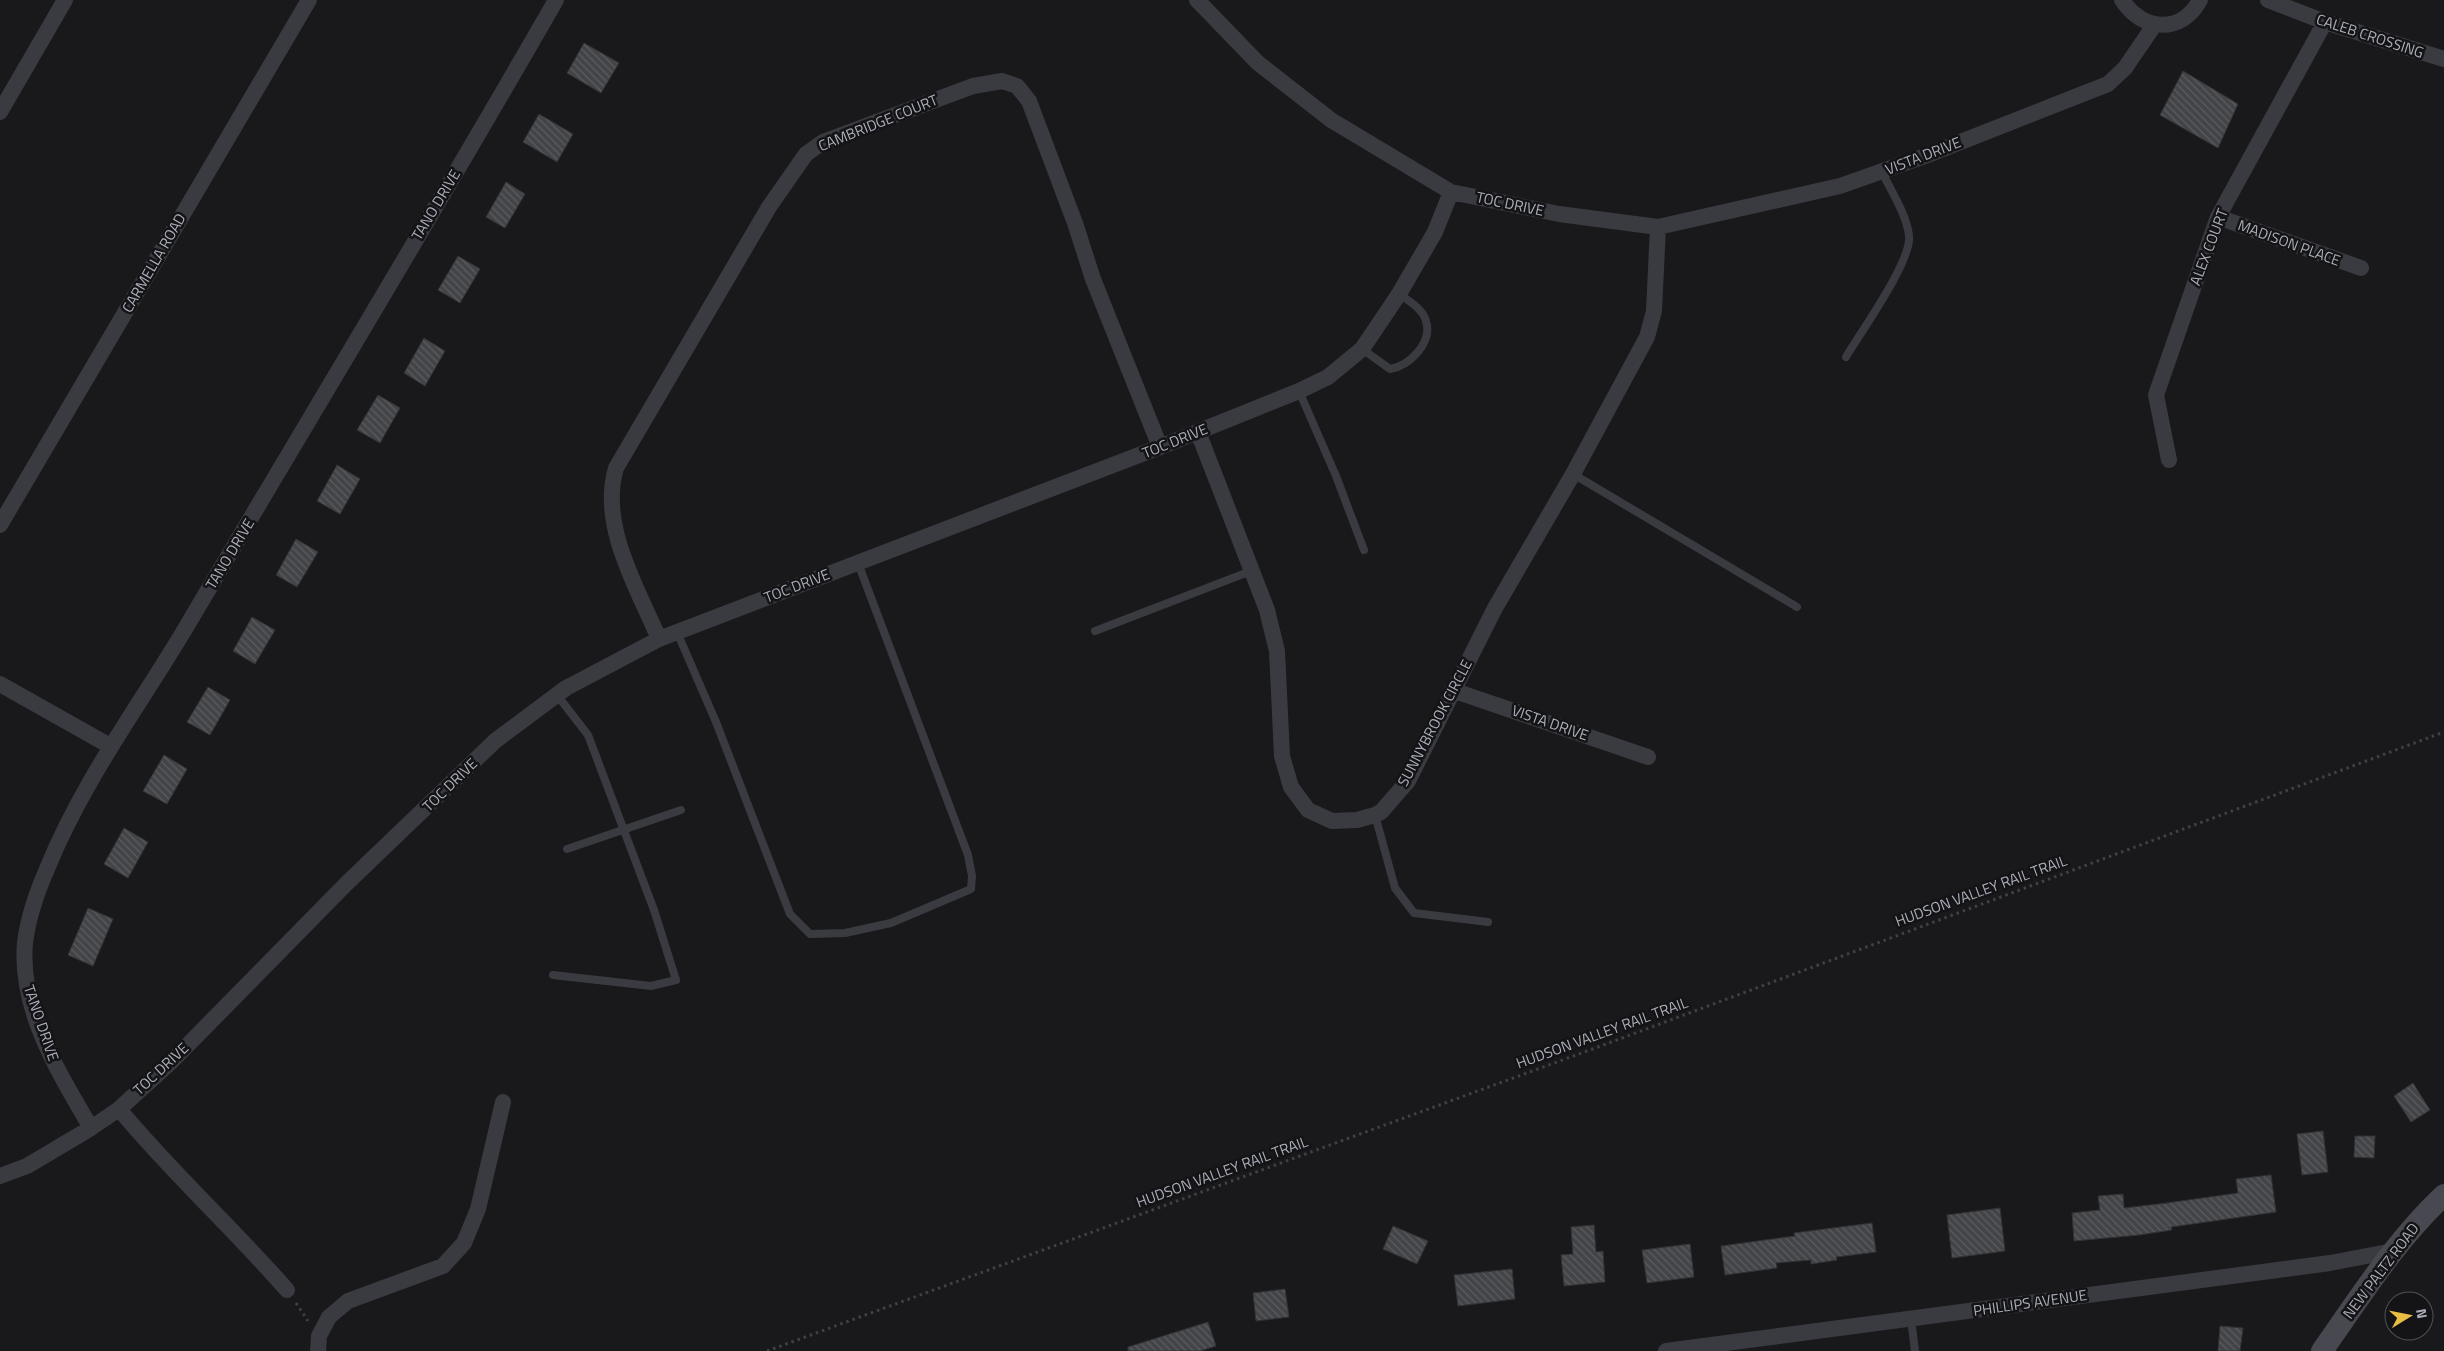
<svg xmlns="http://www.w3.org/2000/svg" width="2444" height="1351" viewBox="0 0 2444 1351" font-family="'Titillium Web',sans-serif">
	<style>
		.building { fill: url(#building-back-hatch); stroke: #333337 }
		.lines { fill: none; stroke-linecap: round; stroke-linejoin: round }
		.path { stroke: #404147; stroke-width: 3; stroke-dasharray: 2.5 4; stroke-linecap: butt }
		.lane { stroke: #3a3b40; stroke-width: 8 }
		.street { stroke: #3a3b40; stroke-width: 16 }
		.secondary { stroke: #484950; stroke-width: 22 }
		.labels { text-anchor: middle; stroke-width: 5; stroke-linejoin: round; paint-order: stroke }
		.street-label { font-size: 15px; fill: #acafba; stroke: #141416 }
	</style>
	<defs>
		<pattern id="building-back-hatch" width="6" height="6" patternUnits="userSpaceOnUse" patternTransform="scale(1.25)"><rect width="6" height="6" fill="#434448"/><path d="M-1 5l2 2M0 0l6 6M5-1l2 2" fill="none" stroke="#5b5c60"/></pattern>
	</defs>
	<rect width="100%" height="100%" fill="#19191b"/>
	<path class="building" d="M 584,43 L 619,63 L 601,93 L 567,73 Z
		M 2183,71 L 2238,104 L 2218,148 L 2160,115 Z
		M 539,114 L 573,134 L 557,162 L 523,142 Z
		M 506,182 L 525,194 L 505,228 L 486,217 Z
		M 458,256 L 480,269 L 460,303 L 438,290 Z
		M 424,338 L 445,351 L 425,386 L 404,373 Z
		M 378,395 L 400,408 L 380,443 L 357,430 Z
		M 337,465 L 360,479 L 340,514 L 317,501 Z
		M 296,539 L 318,552 L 297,587 L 276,575 Z
		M 252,617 L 275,630 L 255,664 L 233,651 Z
		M 208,687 L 230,700 L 210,735 L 187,722 Z
		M 164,755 L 187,769 L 167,804 L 143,791 Z
		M 124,828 L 148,842 L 128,878 L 104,864 Z
		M 88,908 L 113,919 L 93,966 L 68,955 Z
		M 2413,1083 L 2430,1110 L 2411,1122 L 2394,1096 Z
		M 2323,1131 L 2328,1172 L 2302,1175 L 2297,1134 Z
		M 2355,1136 L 2375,1136 L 2374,1158 L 2354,1157 Z
		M 2271,1175 L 2276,1212 L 2171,1227 L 2172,1230 L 2139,1235 L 2074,1241 L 2072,1213 L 2100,1210 L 2098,1196 L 2123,1194 L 2124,1208 L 2167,1203 L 2238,1193 L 2236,1179 Z
		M 2000,1208 L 2005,1251 L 1952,1258 L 1947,1215 Z
		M 1872,1223 L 1876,1252 L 1836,1257 L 1837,1260 L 1811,1264 L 1811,1260 L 1776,1263 L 1777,1268 L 1725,1275 L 1721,1246 L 1795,1236 L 1794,1233 Z
		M 1594,1225 L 1596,1252 L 1603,1251 L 1605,1282 L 1564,1286 L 1561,1255 L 1573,1254 L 1571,1227 Z
		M 1393,1226 L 1428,1241 L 1417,1264 L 1383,1249 Z
		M 1690,1244 L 1694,1277 L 1647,1283 L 1642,1250 Z
		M 1512,1269 L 1515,1299 L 1458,1306 L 1454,1275 Z
		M 1285,1289 L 1289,1317 L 1256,1321 L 1253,1293 Z
		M 1208,1322 L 1216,1346 L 1200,1351 L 1128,1351 L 1128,1347 Z
		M 2220,1326 L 2243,1328 L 2240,1351 L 2218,1351 Z"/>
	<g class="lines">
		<path class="path" d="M 296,1303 L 308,1321
			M 767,1351 L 1598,1047 L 2444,732"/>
		<path class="lane" d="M 1362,349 L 1390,369 C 1409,366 1433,343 1426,321 C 1423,309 1409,301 1399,294
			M 1846,357 C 1860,333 1912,261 1909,236 C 1907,215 1891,191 1882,172
			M 1299,391 L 1336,476 L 1364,550
			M 1573,474 L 1797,607
			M 1095,631 L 1251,571
			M 677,632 L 716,722 L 790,914 L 810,934 L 845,933 L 891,923 L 971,889 L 972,876 L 968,855 L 858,563
			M 1375,815 L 1395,888 L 1414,913 L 1488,922
			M 567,849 L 681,810
			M 553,975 L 651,986 L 676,980 L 654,910 L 588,735 L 557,695
			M 1911,1319 L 1915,1351"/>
		<path class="street" d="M 1197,0 L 1258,63 L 1331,120 L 1451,192
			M 2122,0 C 2142,31 2181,35 2200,0
			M 2268,0 L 2325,22 L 2444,59
			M 0,112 L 65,0
			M 2218,217 L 2361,268
			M 1198,432 L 1267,610 L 1277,651 L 1282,756 L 1291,787 L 1308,810 L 1332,821 L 1357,820 L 1375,815 L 1381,812 L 1408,781 L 1495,608 L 1573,474 L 1647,337 L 1654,311 L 1658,227
			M 2169,460 L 2156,395 L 2218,217 L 2325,22
			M 0,525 L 309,0
			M 659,639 C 637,587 599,525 616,468 L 769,207 L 806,154 L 823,142 L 973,86 L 1002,81 L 1017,86 L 1029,101 L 1075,223 L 1093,279 L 1160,447
			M 0,684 L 110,746
			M 1452,690 L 1648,757
			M 119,1109 C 172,1173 233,1228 287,1290
			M 91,1128 C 59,1073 19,1010 25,943 C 28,917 37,892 47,869 C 82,782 138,708 185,629 C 309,419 435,211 556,0
			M 0,1176 L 27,1166 L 91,1128 L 119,1109 L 172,1061 L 346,884 L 495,741 L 566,688 L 659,639 L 1160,447 L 1299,391 L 1328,377 L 1362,349 L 1399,294 L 1435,232 L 1451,192 L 1559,214 L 1658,227 L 1840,186 L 1925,156 L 2108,84 L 2125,68 L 2155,24
			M 318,1351 L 319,1336 L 329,1317 L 348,1301 L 443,1266 L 464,1243 L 478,1209 L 503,1102
			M 1666,1351 L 2330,1263 L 2393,1251"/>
		<path class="secondary" d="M 2322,1351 C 2360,1297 2396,1240 2444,1195"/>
	</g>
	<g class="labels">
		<g class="street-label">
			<text transform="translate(2370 36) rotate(18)" y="5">CALEB CROSSING</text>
			<text transform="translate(878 123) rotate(-22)" y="5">CAMBRIDGE COURT</text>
			<text transform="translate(1923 156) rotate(-21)" y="5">VISTA DRIVE</text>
			<text transform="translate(1510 204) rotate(12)" y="5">TOC DRIVE</text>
			<text transform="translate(436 205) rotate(-59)" y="5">TANO DRIVE</text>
			<text transform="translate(2289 243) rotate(20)" y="5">MADISON PLACE</text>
			<text transform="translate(2209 247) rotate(-69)" y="5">ALEX COURT</text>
			<text transform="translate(154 263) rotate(-60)" y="5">CARMELLA ROAD</text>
			<text transform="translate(1175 441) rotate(-22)" y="5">TOC DRIVE</text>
			<text transform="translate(230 554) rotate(-59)" y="5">TANO DRIVE</text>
			<text transform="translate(797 586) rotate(-21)" y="5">TOC DRIVE</text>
			<text transform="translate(1435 723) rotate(-62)" y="5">SUNNYBROOK CIRCLE</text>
			<text transform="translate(1550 723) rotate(19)" y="5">VISTA DRIVE</text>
			<text transform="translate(450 785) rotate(-44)" y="5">TOC DRIVE</text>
			<text transform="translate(1981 891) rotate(-20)" y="5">HUDSON VALLEY RAIL TRAIL</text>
			<text transform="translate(41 1023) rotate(71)" y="5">TANO DRIVE</text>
			<text transform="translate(1602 1033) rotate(-20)" y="5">HUDSON VALLEY RAIL TRAIL</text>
			<text transform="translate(161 1069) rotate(-43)" y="5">TOC DRIVE</text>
			<text transform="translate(1222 1172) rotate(-20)" y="5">HUDSON VALLEY RAIL TRAIL</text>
			<text transform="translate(2381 1271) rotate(-53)" y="5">NEW PALTZ ROAD</text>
			<text transform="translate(2030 1303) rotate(-8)" y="5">PHILLIPS AVENUE</text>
		</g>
	</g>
	<g transform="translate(2409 1316) rotate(80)"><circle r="24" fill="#141416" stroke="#515258"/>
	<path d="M0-4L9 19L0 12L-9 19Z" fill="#eabe42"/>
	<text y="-8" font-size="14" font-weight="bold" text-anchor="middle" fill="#acafba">N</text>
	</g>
</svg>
